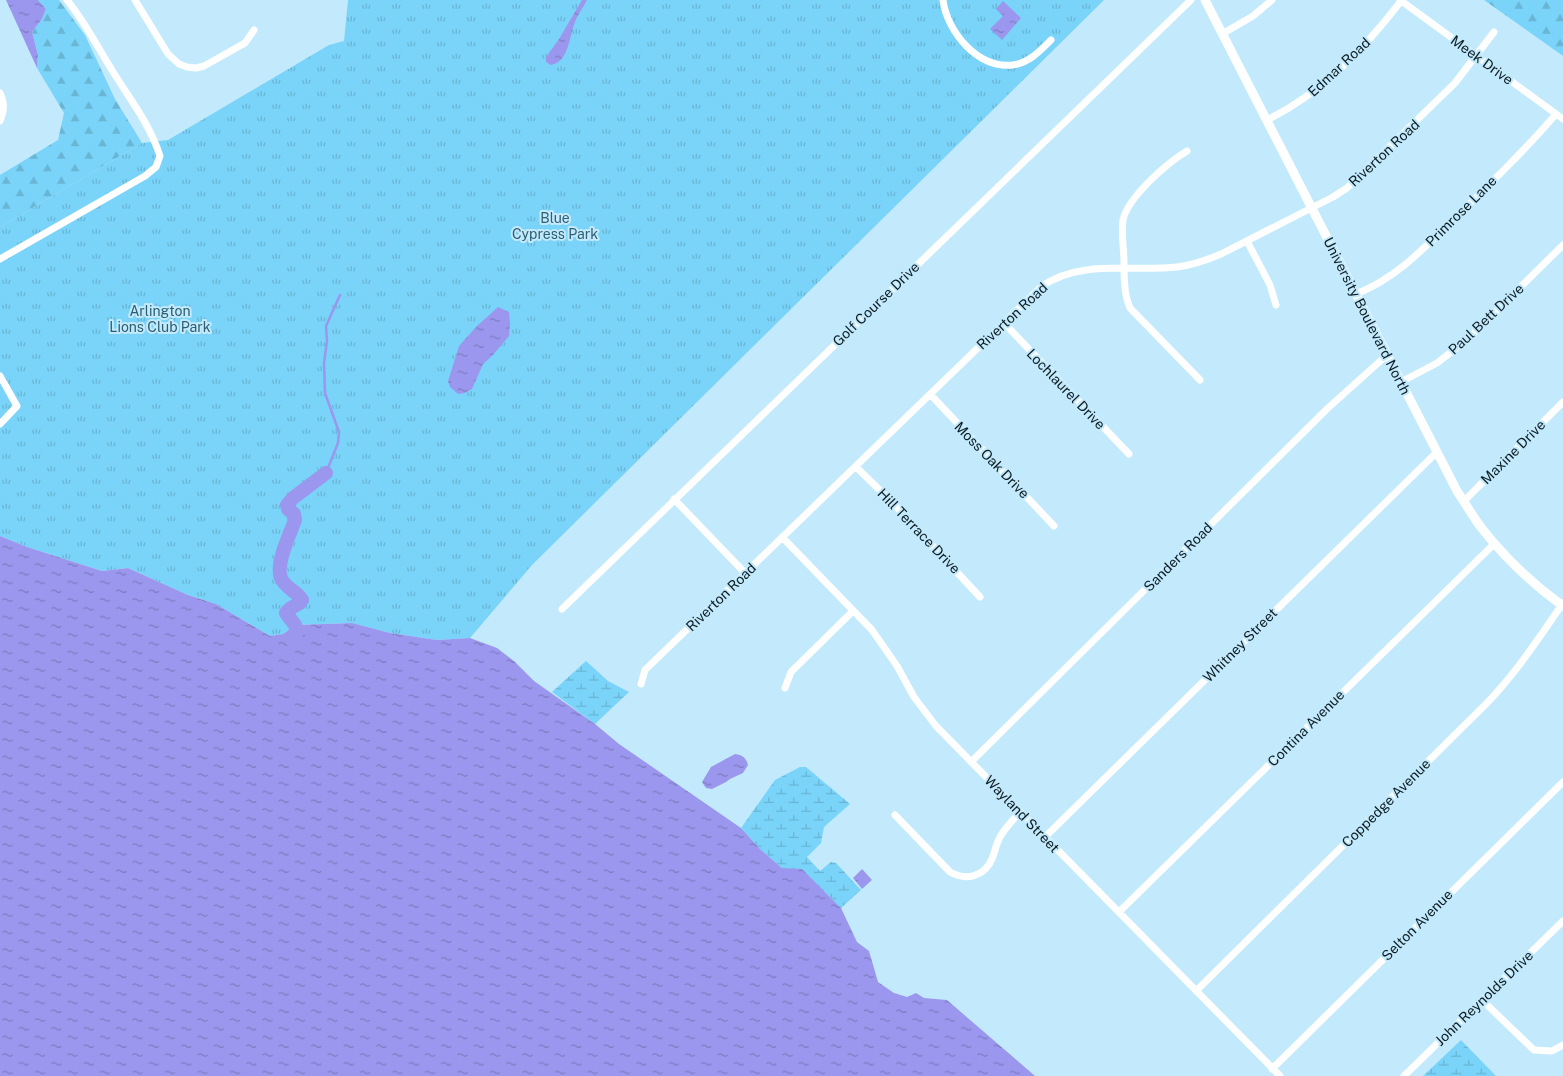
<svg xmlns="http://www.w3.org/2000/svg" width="1563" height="1076" viewBox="0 0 1563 1076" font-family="'Public Sans',sans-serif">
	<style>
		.forest { fill: url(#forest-firs) }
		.wetland { fill: url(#wetland-marsh) }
		.park { fill: url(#park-tufts) }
		.water { fill: url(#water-ripples) }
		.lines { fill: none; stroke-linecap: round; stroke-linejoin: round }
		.stream { stroke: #9b97ee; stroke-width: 2.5 }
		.river { stroke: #9b97ee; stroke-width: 14 }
		.street { stroke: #fff; stroke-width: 7 }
		.secondary { stroke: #fff; stroke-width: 9 }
		.labels { text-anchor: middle; stroke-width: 4; stroke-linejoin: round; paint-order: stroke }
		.street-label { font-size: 14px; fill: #0d1c22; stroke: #c3eafc }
		.park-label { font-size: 14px; fill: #2d5e72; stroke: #c3eafc }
	</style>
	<defs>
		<pattern id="forest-firs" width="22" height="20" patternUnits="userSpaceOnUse" patternTransform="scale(1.25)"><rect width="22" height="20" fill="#7ad3f8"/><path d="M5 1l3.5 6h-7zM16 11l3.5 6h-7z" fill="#68b5d4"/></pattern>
		<pattern id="wetland-marsh" width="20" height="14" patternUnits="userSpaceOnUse" patternTransform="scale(1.25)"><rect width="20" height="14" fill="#7ad3f8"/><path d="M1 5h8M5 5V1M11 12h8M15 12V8" fill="none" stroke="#68b5d4"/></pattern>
		<pattern id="park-tufts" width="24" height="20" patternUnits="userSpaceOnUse" patternTransform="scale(1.25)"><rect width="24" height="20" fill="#7ad3f8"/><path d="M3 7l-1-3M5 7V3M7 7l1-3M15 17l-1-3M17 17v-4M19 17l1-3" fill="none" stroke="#68b5d4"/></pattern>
		<pattern id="water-ripples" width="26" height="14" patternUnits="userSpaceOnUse" patternTransform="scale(1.25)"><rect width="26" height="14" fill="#9b97ee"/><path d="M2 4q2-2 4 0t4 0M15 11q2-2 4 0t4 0" fill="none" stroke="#7d7ac0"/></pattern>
	</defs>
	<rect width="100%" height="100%" fill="#c3eafc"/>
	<path class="forest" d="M 38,0 L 59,0 L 85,35 L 115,99 L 142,143 L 0,227 L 0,175 L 58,140 L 64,113 L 37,68 L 38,55 L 32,32 L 42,19 L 46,9 Z
		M 1484,0 L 1563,0 L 1563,56 Z"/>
	<path class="wetland" d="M 586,661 L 608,681 L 629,692 L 595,724 L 552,692 Z
		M 800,767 L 806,767 L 850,804 L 824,827 L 821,843 L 807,857 L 820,871 L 831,862 L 836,863 L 861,890 L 841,908 L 824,891 L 782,868 L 760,849 L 741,828 L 775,780 Z
		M 1461,1040 L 1496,1076 L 1423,1076 Z"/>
	<path class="park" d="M 348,0 L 1104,0 L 532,565 L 470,638 L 437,640 L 390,633 L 351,623 L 295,625 L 283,634 L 270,636 L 216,604 L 188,595 L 128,568 L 102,571 L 27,547 L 0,536 L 0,227 L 142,143 L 168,140 L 329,45 L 344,41 Z"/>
	<path class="water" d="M 6,0 L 38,0 L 46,9 L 42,19 L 32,32 L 38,55 L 37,68 Z
		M 582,0 L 587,0 C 583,8 576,17 574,25 C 569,39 568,62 551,65 L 546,62 L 546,57 L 559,39 Z
		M 1003,1 L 1021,18 L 1002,40 L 990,29 L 1003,16 L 996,9 Z
		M 498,307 L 509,312 L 510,324 L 509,336 L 493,355 L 483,364 L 472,389 L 465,393 L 458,394 L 450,387 L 448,381 L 459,346 L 477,326 Z
		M 0,536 L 27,547 L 102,571 L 128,568 L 188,595 L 216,604 L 270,636 L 283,634 L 295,625 L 352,623 L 390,633 L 437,640 L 470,638 L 497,648 L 514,661 L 534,681 L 595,724 L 619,744 L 741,828 L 760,849 L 782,868 L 802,869 L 841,908 L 857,942 L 869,951 L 878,982 L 894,993 L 907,997 L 916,993 L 924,998 L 947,1000 L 1035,1076 L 0,1076 Z
		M 735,754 C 743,755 746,758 748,765 L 743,773 L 730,779 L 726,782 L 712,789 L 706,788 L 702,782 L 711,767 Z
		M 862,869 L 872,880 L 862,889 L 853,878 Z"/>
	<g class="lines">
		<path class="stream" d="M 326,473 L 338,443 L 339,432 L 325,393 L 324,363 L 327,341 L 326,326 L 340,295"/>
		<path class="river" d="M 292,640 L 297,632 L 295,625 L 286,613 C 291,605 298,607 302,600 C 297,591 285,588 281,578 C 275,564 290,534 295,520 L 294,514 L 288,509 L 287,505 L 293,498 L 326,473"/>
		<path class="street" d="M 135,0 L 168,54 L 179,64 L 187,67 L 196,68 L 204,66 L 245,43 L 254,30
			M 943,0 C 947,32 978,69 1013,65 C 1029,63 1041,50 1051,40
			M 1400,0 L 1563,119
			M 1222,34 L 1253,16 L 1272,0
			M 0,93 C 5,103 4,111 0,121
			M 1267,120 C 1322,93 1364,49 1401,1
			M 1187,151 C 1167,163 1128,197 1123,220 C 1121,232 1124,250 1124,263 C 1124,278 1124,294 1130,308 L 1200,380
			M 1247,241 L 1270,285 L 1276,305
			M 0,259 L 145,176 L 156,167 L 160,156 C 150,125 132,102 115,75 C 99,50 86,23 67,0
			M 1356,294 C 1399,277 1428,244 1460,213 C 1493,181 1526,149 1556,114
			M 1004,323 L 1129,454
			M 0,376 L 17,406 L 0,424
			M 1401,382 L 1437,363 L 1468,339 L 1563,245
			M 930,394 L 1054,526
			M 856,467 L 890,500 L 980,597
			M 674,499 L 746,574
			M 1464,501 L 1563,402
			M 782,537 L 872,630 L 897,666 L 914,697 L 936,726 L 1280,1076
			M 562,609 L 1191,0
			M 641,684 L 645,670 L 1042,286 C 1082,259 1132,272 1177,267 C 1193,265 1207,260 1221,254 L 1333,197 L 1347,188 L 1455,83 L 1494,32
			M 785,688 L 791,672 L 853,611
			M 971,762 L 1328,408 L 1387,355
			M 895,815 L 950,872 C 966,881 984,877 992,859 C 995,852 996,844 1000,837 C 1005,828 1013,820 1020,812
			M 1045,837 L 1436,453
			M 1119,912 L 1494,544
			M 1196,991 L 1486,704 C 1516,673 1539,638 1563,603
			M 1482,1000 L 1534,1050 L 1552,1051 L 1563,1045
			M 1272,1069 L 1563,782
			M 1404,1076 L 1563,921"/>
		<path class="secondary" d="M 1205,0 L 1457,491 C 1465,503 1472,515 1480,526 C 1504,557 1531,583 1563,606"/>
	</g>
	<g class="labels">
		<g class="street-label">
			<text transform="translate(1482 60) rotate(36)" y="5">Meek Drive</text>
			<text transform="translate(1339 67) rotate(-43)" y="5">Edmar Road</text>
			<text transform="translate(1384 153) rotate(-43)" y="5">Riverton Road</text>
			<text transform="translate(1461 211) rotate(-45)" y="5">Primrose Lane</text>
			<text transform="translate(876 304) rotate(-44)" y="5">Golf Course Drive</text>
			<text transform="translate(1012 316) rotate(-43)" y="5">Riverton Road</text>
			<text transform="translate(1367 316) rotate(63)" y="5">University Boulevard North</text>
			<text transform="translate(1486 319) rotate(-43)" y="5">Paul Bett Drive</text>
			<text transform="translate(1066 389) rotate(46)" y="5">Lochlaurel Drive</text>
			<text transform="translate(1513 452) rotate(-45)" y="5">Maxine Drive</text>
			<text transform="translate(992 460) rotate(46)" y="5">Moss Oak Drive</text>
			<text transform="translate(919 531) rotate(46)" y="5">Hill Terrace Drive</text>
			<text transform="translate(1178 557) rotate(-45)" y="5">Sanders Road</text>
			<text transform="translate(721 597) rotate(-44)" y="5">Riverton Road</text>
			<text transform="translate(1240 645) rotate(-45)" y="5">Whitney Street</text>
			<text transform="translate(1306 728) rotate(-45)" y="5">Contina Avenue</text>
			<text transform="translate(1386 803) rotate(-45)" y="5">Coppedge Avenue</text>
			<text transform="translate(1022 814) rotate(46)" y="5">Wayland Street</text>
			<text transform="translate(1417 925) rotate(-45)" y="5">Selton Avenue</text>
			<text transform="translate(1484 998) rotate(-44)" y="5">John Reynolds Drive</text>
		</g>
		<g class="park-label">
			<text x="555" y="223">Blue<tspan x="555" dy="16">Cypress Park</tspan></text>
			<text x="160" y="316">Arlington<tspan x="160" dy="16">Lions Club Park</tspan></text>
		</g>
	</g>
</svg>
